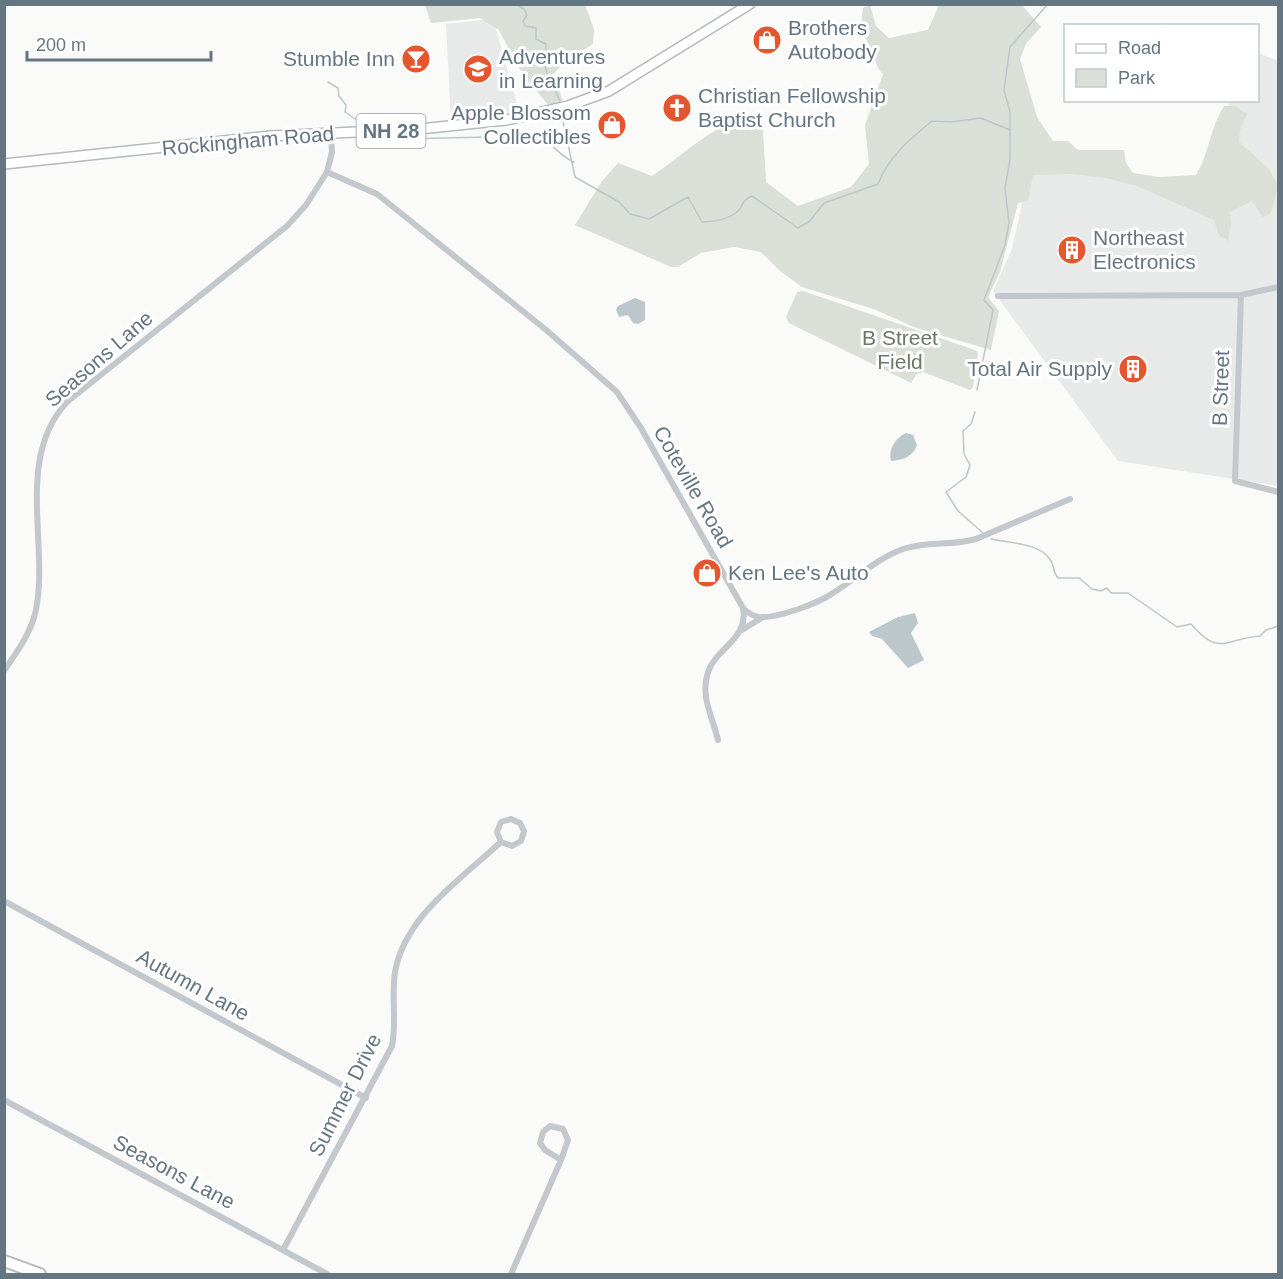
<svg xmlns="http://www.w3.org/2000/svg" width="1283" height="1279" viewBox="0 0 1283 1279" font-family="Arial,sans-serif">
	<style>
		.built { fill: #e8e9e9 }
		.green { fill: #dadfd7 }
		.water { fill: #bbc7cb }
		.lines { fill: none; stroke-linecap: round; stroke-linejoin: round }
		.stream { stroke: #bbc7cb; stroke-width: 1.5 }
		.primary-casing { stroke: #b5babe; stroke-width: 12 }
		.highway-casing { stroke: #b4b9bd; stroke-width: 14 }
		.street { stroke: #c3c8cc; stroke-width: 6 }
		.primary { stroke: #fff; stroke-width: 9 }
		.highway { stroke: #fff; stroke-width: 10 }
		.labels { text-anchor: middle; stroke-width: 6; stroke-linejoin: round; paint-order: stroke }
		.shield { fill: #fff; stroke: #939fa8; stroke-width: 1.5 }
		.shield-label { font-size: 20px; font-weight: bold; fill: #657683 }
		.poi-label { font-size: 21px; fill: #657683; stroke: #fff; text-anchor: start }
		.street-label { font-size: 21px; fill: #657683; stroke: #fff }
		.park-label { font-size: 21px; fill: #687a64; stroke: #fff }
	</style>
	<rect width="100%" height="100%" fill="#fafaf8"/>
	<path class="built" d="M 493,19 L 520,114 L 451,122 L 446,24 Z
		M 1258,53 L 1278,61 L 1278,486 L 1118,461 L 993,291 L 1012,249 L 1022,203 L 1027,155 L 1217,206 L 1229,101 L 1258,100 Z"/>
	<path class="green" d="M 425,5 L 585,5 L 594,29 L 593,44 L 565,62 L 553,74 L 563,101 L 549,106 L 523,75 L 499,30 L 480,18 L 431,23 Z
		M 870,5 L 876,26 L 889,38 L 928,30 L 939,5 L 1022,5 L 1041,27 L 1026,44 L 1020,59 L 1037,117 L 1053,141 L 1068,141 L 1078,150 L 1124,150 L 1126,163 L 1133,173 L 1159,177 L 1196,175 C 1209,154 1210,128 1224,106 L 1235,106 L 1247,114 L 1240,130 L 1239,142 L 1269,169 L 1278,186 L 1271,213 L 1263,217 L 1252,201 L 1230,212 L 1231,225 L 1228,241 L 1219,235 L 1214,220 L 1137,186 L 1106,178 L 1071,174 L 1033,175 L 1028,201 L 1018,203 L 1000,272 L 988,297 L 999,311 L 991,350 L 916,328 L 876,310 L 802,287 L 780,271 L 761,252 L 734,247 L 701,253 L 678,267 L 671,267 L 575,225 L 602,181 L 618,163 L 652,176 C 677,160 734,107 762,115 L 766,182 L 798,206 L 851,187 L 869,164 L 865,125 L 883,74 C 875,67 876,58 871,48 C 861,30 860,29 863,8 Z
		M 803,291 L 975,350 L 978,353 L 973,387 L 970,390 L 923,372 L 917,374 L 911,383 L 789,323 L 786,317 L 797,292 Z"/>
	<path class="water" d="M 635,298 L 645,302 L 645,320 L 638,324 L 633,323 L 628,315 L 619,317 L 616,310 L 618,306 Z
		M 906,433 L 913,435 L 917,445 C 913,457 902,460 891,461 C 888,450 895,438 906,433 Z
		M 915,613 L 918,623 L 911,633 L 924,660 L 908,668 L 882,639 L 872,636 L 869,632 L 898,617 Z"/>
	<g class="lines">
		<path class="stream" d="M 516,4 L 524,9 L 527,15 L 523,21 L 525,26 L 536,28 L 536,39 L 546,44 L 546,50 L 550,54 L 545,66 L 547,73 L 560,101
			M 328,82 L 338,88 L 339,96 L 346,105 L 345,112 L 355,119 L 370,116 L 383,121
			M 562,116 L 575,177 L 619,202 L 630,214 L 649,219 L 688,197 L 702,222 C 714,222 726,220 736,213 C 744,207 740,201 752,196 L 798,228 L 810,221 L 824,203 L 878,184 C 889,156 910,139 932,121 L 951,122 L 981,118 L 1010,130
			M 539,137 C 553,143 560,157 574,162
			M 400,139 L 488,137
			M 498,139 L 527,138
			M 977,390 L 993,310 L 984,300 L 1005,245 L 1009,223 L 1005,188 L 1010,159 L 1010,112 L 1004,90 L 1010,47 L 1048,4
			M 975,412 L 971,424 L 963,431 L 964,454 L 970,465 L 966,477 L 946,492 L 958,511 L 982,532
			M 991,539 C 1009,543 1038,543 1049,558 C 1055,565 1052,571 1058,578 L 1079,578 L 1092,589 L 1101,591 L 1107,588 L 1111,593 L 1128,593 L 1177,627 L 1191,624 C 1219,657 1224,639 1260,636 L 1266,630 L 1278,626"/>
		<g class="primary-casing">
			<path id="primary" d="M 4,164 L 270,136 L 420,129 L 506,120 L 568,106 L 609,91 L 750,4"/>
		</g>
		<g class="highway-casing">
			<path id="highway" d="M 4,1261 L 40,1274"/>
		</g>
		<path class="street" d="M 327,172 L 377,194 L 545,329 L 617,392 L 641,428 L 743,608 C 747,612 752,616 759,617 C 776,619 819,603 833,593 C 857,578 876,559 903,549 C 927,541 952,546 976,539 L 1070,499
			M 1241,295 L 1235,481 L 1278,492
			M 998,296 L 1241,295 L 1278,287
			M 742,630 L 763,617
			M 4,671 C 17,652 31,633 36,610 C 49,543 15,458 67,402 L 287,226 L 306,205 L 327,172 L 332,152 L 331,133
			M 718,740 C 713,718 701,698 707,676 C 713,648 749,641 743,608
			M 4,901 L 366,1098
			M 4,1100 L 327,1274
			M 283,1250 L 392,1046 C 397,1021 391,997 395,972 C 405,916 461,879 501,842 L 512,846 L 521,841 L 524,831 L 520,823 L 511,819 L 501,822 L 497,832 L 501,842
			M 511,1274 L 561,1160 L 568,1140 L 563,1129 L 550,1126 L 543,1132 L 540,1143 L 545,1150 L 561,1160"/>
		<use href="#primary" class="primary"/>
		<use href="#highway" class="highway"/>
	</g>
	<defs>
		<g id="shop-disc" transform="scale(1.5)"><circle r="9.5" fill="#e4572e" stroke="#fff"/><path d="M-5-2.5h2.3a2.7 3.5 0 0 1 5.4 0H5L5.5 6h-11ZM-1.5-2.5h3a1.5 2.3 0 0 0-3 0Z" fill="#fff"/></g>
		<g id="bar-disc" transform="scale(1.5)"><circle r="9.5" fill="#e4572e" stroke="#fff"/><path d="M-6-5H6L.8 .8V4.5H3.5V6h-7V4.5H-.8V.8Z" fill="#fff"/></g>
		<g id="school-disc" transform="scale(1.5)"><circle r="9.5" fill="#e4572e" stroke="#fff"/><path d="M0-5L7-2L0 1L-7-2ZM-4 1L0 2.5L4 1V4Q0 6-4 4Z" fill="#fff"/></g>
		<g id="church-disc" transform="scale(1.5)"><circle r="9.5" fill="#e4572e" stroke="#fff"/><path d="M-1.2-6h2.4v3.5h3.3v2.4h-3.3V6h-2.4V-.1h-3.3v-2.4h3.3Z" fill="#fff"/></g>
		<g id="building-disc" transform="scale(1.5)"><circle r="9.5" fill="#e4572e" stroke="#fff"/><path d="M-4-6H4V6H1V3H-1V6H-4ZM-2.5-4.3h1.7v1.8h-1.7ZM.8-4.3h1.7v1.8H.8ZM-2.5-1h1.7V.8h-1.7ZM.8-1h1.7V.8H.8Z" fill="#fff"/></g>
	</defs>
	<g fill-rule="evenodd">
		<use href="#shop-disc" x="767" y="40"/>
		<use href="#bar-disc" x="416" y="59"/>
		<use href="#school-disc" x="478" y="69"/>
		<use href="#church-disc" x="677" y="108"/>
		<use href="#shop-disc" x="612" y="125"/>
		<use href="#building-disc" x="1072" y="250"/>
		<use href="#building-disc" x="1133" y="369"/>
		<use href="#shop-disc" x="707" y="573"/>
	</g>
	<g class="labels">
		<rect class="shield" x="356.5" y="114" width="69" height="34" rx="4.5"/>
		<g class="shield-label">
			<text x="391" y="138">NH 28</text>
		</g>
		<g class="poi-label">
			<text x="788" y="35">Brothers<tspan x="788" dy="24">Autobody</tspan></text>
			<text x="499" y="64">Adventures<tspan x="499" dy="24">in Learning</tspan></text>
			<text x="395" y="66" text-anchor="end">Stumble Inn</text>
			<text x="698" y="103">Christian Fellowship<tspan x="698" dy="24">Baptist Church</tspan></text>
			<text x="591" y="120" text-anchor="end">Apple Blossom<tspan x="591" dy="24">Collectibles</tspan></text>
			<text x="1093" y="245">Northeast<tspan x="1093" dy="24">Electronics</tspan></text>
			<text x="1112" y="376" text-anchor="end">Total Air Supply</text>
			<text x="728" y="580">Ken Lee's Auto</text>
		</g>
		<g class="street-label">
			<text transform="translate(248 141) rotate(-5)" y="7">Rockingham Road</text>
			<text transform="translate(99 359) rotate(-41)" y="7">Seasons Lane</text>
			<text transform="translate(1221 388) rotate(-88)" y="7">B Street</text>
			<text transform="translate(693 487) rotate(60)" y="7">Coteville Road</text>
			<text transform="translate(193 985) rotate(29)" y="7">Autumn Lane</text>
			<text transform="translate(345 1095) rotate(-63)" y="7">Summer Drive</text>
			<text transform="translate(174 1172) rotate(28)" y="7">Seasons Lane</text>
		</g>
		<g class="park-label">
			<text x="900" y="345">B Street<tspan x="900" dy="24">Field</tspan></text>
		</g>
	</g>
	<rect width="1283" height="1279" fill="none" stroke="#657683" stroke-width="12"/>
	<rect x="1064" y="24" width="195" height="78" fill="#ffffff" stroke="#c1c8cd" stroke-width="1.5"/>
	<rect x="1076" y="44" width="30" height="9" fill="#ffffff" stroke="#c1c8cd" stroke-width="1.5"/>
	<text x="1118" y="54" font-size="18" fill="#657683">Road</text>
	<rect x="1076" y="69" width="30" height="18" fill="#dadfd7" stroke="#c1c8cd" stroke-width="1.5"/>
	<text x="1118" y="84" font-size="18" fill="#657683">Park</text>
	<path d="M27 51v9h184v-9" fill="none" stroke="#657683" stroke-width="3"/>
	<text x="36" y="51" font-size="18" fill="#657683" stroke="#ffffff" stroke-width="4.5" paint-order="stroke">200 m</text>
</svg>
